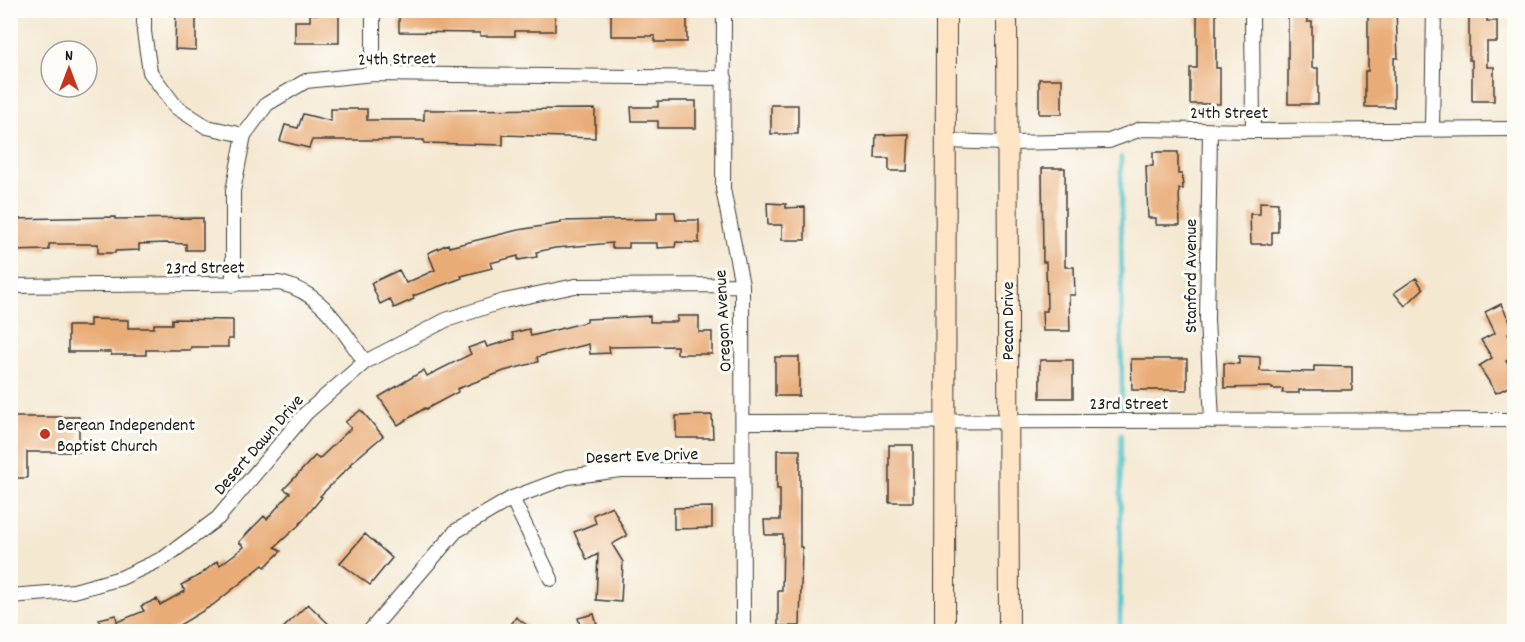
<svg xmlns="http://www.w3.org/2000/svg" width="1525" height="642" viewBox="0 0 1525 642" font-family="Dekko,sans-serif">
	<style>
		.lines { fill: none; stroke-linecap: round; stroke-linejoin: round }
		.stream { stroke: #54c2c9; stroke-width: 4.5 }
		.building { fill: #e9ac77 }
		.street-casing { stroke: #3c3b37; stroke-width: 16 }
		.secondary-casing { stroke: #3c3b37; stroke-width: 22 }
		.street { stroke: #fff; stroke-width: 14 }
		.secondary { stroke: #ffe4c6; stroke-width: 20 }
		.poi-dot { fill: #c8321e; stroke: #fdfcf7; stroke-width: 2 }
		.labels { text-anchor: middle; stroke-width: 6; stroke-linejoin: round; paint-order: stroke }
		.street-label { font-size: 18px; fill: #1c1c1c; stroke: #fdfcf7 }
		.poi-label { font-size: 18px; fill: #1c1c1c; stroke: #fdfcf7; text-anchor: start }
	</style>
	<rect width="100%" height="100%" fill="#fdfcf7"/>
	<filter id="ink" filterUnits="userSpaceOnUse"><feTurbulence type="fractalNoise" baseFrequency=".0167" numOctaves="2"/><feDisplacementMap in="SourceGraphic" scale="12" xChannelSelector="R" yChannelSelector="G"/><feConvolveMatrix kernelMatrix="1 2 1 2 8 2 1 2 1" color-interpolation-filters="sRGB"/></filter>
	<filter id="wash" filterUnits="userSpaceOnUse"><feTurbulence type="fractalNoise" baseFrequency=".008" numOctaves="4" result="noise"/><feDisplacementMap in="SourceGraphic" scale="24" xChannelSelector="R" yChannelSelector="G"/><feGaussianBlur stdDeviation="1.35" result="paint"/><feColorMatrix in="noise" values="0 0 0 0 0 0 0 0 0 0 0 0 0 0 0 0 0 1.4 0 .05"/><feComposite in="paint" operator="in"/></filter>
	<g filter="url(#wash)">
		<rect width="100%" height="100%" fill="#f4e8d1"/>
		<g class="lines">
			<path class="stream" d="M 1121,157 L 1122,409
				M 1120,632 L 1121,434"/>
		</g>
		<g id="blocks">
			<path class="building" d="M 176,10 L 196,10 L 196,50 L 175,49 Z
				M 319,10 L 339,10 L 339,43 L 295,43 L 295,21 L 310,21 L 310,14 L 319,14 Z
				M 399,10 L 555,10 L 555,31 L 515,31 L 515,36 L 480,36 L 480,33 L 399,32 Z
				M 611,10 L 687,10 L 687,42 L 655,42 L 655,36 L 611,36 Z
				M 1197,10 L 1216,10 L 1216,68 L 1220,68 L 1220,104 L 1190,104 L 1190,68 L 1197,68 Z
				M 1288,10 L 1307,10 L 1307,22 L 1312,22 L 1312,68 L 1318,68 L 1318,104 L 1288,104 Z
				M 1368,10 L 1396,10 L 1398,58 L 1394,58 L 1394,107 L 1365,107 L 1365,71 L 1368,71 Z
				M 1469,10 L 1487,10 L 1487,21 L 1497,21 L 1497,42 L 1487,42 L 1487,67 L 1494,67 L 1494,101 L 1472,101 L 1472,60 L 1469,60 Z
				M 1039,79 L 1062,79 L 1062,114 L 1039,114 Z
				M 658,101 L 696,101 L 696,128 L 658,128 L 658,121 L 632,121 L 631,107 L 658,107 Z
				M 771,105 L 798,105 L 798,134 L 771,134 Z
				M 331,109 L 367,109 L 367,120 L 424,120 L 424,110 L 595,109 L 595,138 L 503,135 L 503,145 L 424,143 L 424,140 L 312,140 L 309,148 L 280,141 L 285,125 L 298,128 L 303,114 L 331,121 Z
				M 909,134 L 907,171 L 889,171 L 889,158 L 875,158 L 876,135 Z
				M 1153,152 L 1178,152 L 1178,174 L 1182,174 L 1183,189 L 1179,189 L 1180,225 L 1156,225 L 1156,218 L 1148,218 L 1146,166 L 1153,166 Z
				M 1042,168 L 1065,168 L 1065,267 L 1074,267 L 1075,295 L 1069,295 L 1070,331 L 1043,331 L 1042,311 L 1047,311 L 1046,262 L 1043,262 Z
				M 1260,202 L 1278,203 L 1278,232 L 1272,232 L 1272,244 L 1251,244 L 1250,214 L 1260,214 Z
				M 767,203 L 786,204 L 786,208 L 805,207 L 805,240 L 782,240 L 782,225 L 768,225 Z
				M 657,212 L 675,212 L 676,220 L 699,220 L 699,243 L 676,242 L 675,247 L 657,248 L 657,243 L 629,243 L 629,248 L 612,248 L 612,243 L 555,248 L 536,252 L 537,257 L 518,260 L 518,256 L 490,263 L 492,268 L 461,276 L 462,278 L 413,296 L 414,299 L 394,308 L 390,299 L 380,304 L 371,283 L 399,270 L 406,283 L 435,270 L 428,253 L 448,244 L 449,247 L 518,230 L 561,223 L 561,221 L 657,219 Z
				M 115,217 L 115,219 L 203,218 L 203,250 L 186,250 L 186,244 L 167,243 L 139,244 L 139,250 L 115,251 L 115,253 L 98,253 L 98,244 L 49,244 L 49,250 L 10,251 L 10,219 Z
				M 1416,278 L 1423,289 L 1405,306 L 1394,293 Z
				M 1501,304 L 1514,330 L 1508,334 L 1515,346 L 1515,357 L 1506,361 L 1515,376 L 1515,384 L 1496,393 L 1479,366 L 1492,358 L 1481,340 L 1495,333 L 1485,312 Z
				M 650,316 L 650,322 L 677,322 L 677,316 L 699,316 L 699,332 L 712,332 L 712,354 L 677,354 L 677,346 L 609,347 L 610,353 L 590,354 L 589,344 L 537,357 L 538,362 L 504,371 L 457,389 L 458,392 L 426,409 L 425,408 L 398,425 L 379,397 L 424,370 L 427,376 L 471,354 L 468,348 L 485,342 L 487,347 L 514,339 L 512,333 L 529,329 L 531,336 L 587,322 L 587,319 Z
				M 90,319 L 128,320 L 128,328 L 154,328 L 154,324 L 172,324 L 172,319 L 233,320 L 233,339 L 228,339 L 228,347 L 191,347 L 190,350 L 146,350 L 146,355 L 111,355 L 111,352 L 68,352 L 68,326 L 90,326 Z
				M 1239,356 L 1260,357 L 1260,371 L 1314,372 L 1314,366 L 1352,367 L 1352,390 L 1299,390 L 1299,393 L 1282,393 L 1283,389 L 1272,389 L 1272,387 L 1224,388 L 1224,363 L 1239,364 Z
				M 775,357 L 799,357 L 799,396 L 775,396 Z
				M 1131,359 L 1187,359 L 1187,390 L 1132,390 Z
				M 1040,360 L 1073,360 L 1073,398 L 1040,398 Z
				M 361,410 L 383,436 L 350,464 L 351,465 L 320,496 L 322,497 L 299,525 L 275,547 L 281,551 L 265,567 L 263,565 L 213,605 L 168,632 L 94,632 L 101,628 L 99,619 L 116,615 L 117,622 L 144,611 L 141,606 L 157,599 L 160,605 L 185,591 L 181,585 L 200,575 L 217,561 L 220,565 L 244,547 L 239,542 L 264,516 L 267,519 L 290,493 L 284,489 L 315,456 L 319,459 L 351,428 L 345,422 Z
				M 712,415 L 713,438 L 676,438 L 676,416 Z
				M 10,417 L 79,417 L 79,452 L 27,452 L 27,478 L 10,478 Z
				M 889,445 L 913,445 L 913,502 L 889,502 Z
				M 777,450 L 800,450 L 800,547 L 802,547 L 800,626 L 778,626 L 778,591 L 782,591 L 783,535 L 765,535 L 764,520 L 780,520 L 780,489 L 777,489 Z
				M 612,506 L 627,536 L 612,544 L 623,562 L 621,602 L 596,600 L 598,554 L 587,560 L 574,532 L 596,523 L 593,515 Z
				M 712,507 L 712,528 L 674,529 L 674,508 Z
				M 365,534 L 392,558 L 370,585 L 340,563 Z
				M 308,604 L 337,632 L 279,632 Z
				M 594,614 L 599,632 L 582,632 L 578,618 Z
				M 516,617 L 536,632 L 506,632 Z"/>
		</g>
	</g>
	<g filter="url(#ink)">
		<use href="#blocks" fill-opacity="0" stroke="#3c3b37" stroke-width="1.5"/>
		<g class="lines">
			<g class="street-casing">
				<path id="street" d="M 144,10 L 144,32 L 150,72 L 176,107 L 207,127 L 244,135
					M 373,10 L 373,74
					M 721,10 L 724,16 L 723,189 L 742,285 L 743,632
					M 1252,10 L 1253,131
					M 1432,128 L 1434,10
					M 1210,131 L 1207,319 L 1212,421
					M 946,141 L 1006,143 L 1109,141 L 1141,129 L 1253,131 L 1514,129
					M 233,285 L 233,191 L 244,135 L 267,104 L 306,81 L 373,74 L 725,78
					M 10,286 L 279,283 C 323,292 341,329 365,362
					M 743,422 L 1514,420
					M 512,498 L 551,579
					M 10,596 L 74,591 L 121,578 L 164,558 L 218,518 L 306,413 L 365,362 L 446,320 L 504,301 L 575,286 L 742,285
					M 369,632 L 456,531 L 512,498 L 568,477 L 620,470 L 741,470"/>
			</g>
			<g class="secondary-casing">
				<path id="secondary" d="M 1007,10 L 1009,632
					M 945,632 L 946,10"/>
			</g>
			<use href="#street" class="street"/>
			<use href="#secondary" class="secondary"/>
		</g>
	</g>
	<circle class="poi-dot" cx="45" cy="434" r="6"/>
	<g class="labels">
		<g class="street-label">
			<text transform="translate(397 58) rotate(-1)" y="6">24th Street</text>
			<text x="1229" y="118">24th Street</text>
			<text transform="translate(205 267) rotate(-1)" y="6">23rd Street</text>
			<text transform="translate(1190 276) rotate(-90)" y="6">Stanford Avenue</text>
			<text transform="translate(722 321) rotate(-93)" y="6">Oregon Avenue</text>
			<text transform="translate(1007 321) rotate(-90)" y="6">Pecan Drive</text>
			<text x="1129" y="409">23rd Street</text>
			<text transform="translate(258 444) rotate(-49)" y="6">Desert Dawn Drive</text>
			<text transform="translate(642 455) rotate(-2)" y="6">Desert Eve Drive</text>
		</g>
		<g class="poi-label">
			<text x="57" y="430">Berean Independent<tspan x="57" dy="21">Baptist Church</tspan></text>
		</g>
	</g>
	<rect width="1525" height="642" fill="none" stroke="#fdfcf7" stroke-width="36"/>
	<g transform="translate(69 69)"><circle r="28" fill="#fdfcf7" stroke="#a3a29f" stroke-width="1.5"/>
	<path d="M0-4.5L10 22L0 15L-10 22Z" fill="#c8321e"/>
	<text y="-9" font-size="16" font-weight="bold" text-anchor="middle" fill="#1c1c1c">N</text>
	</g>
</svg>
